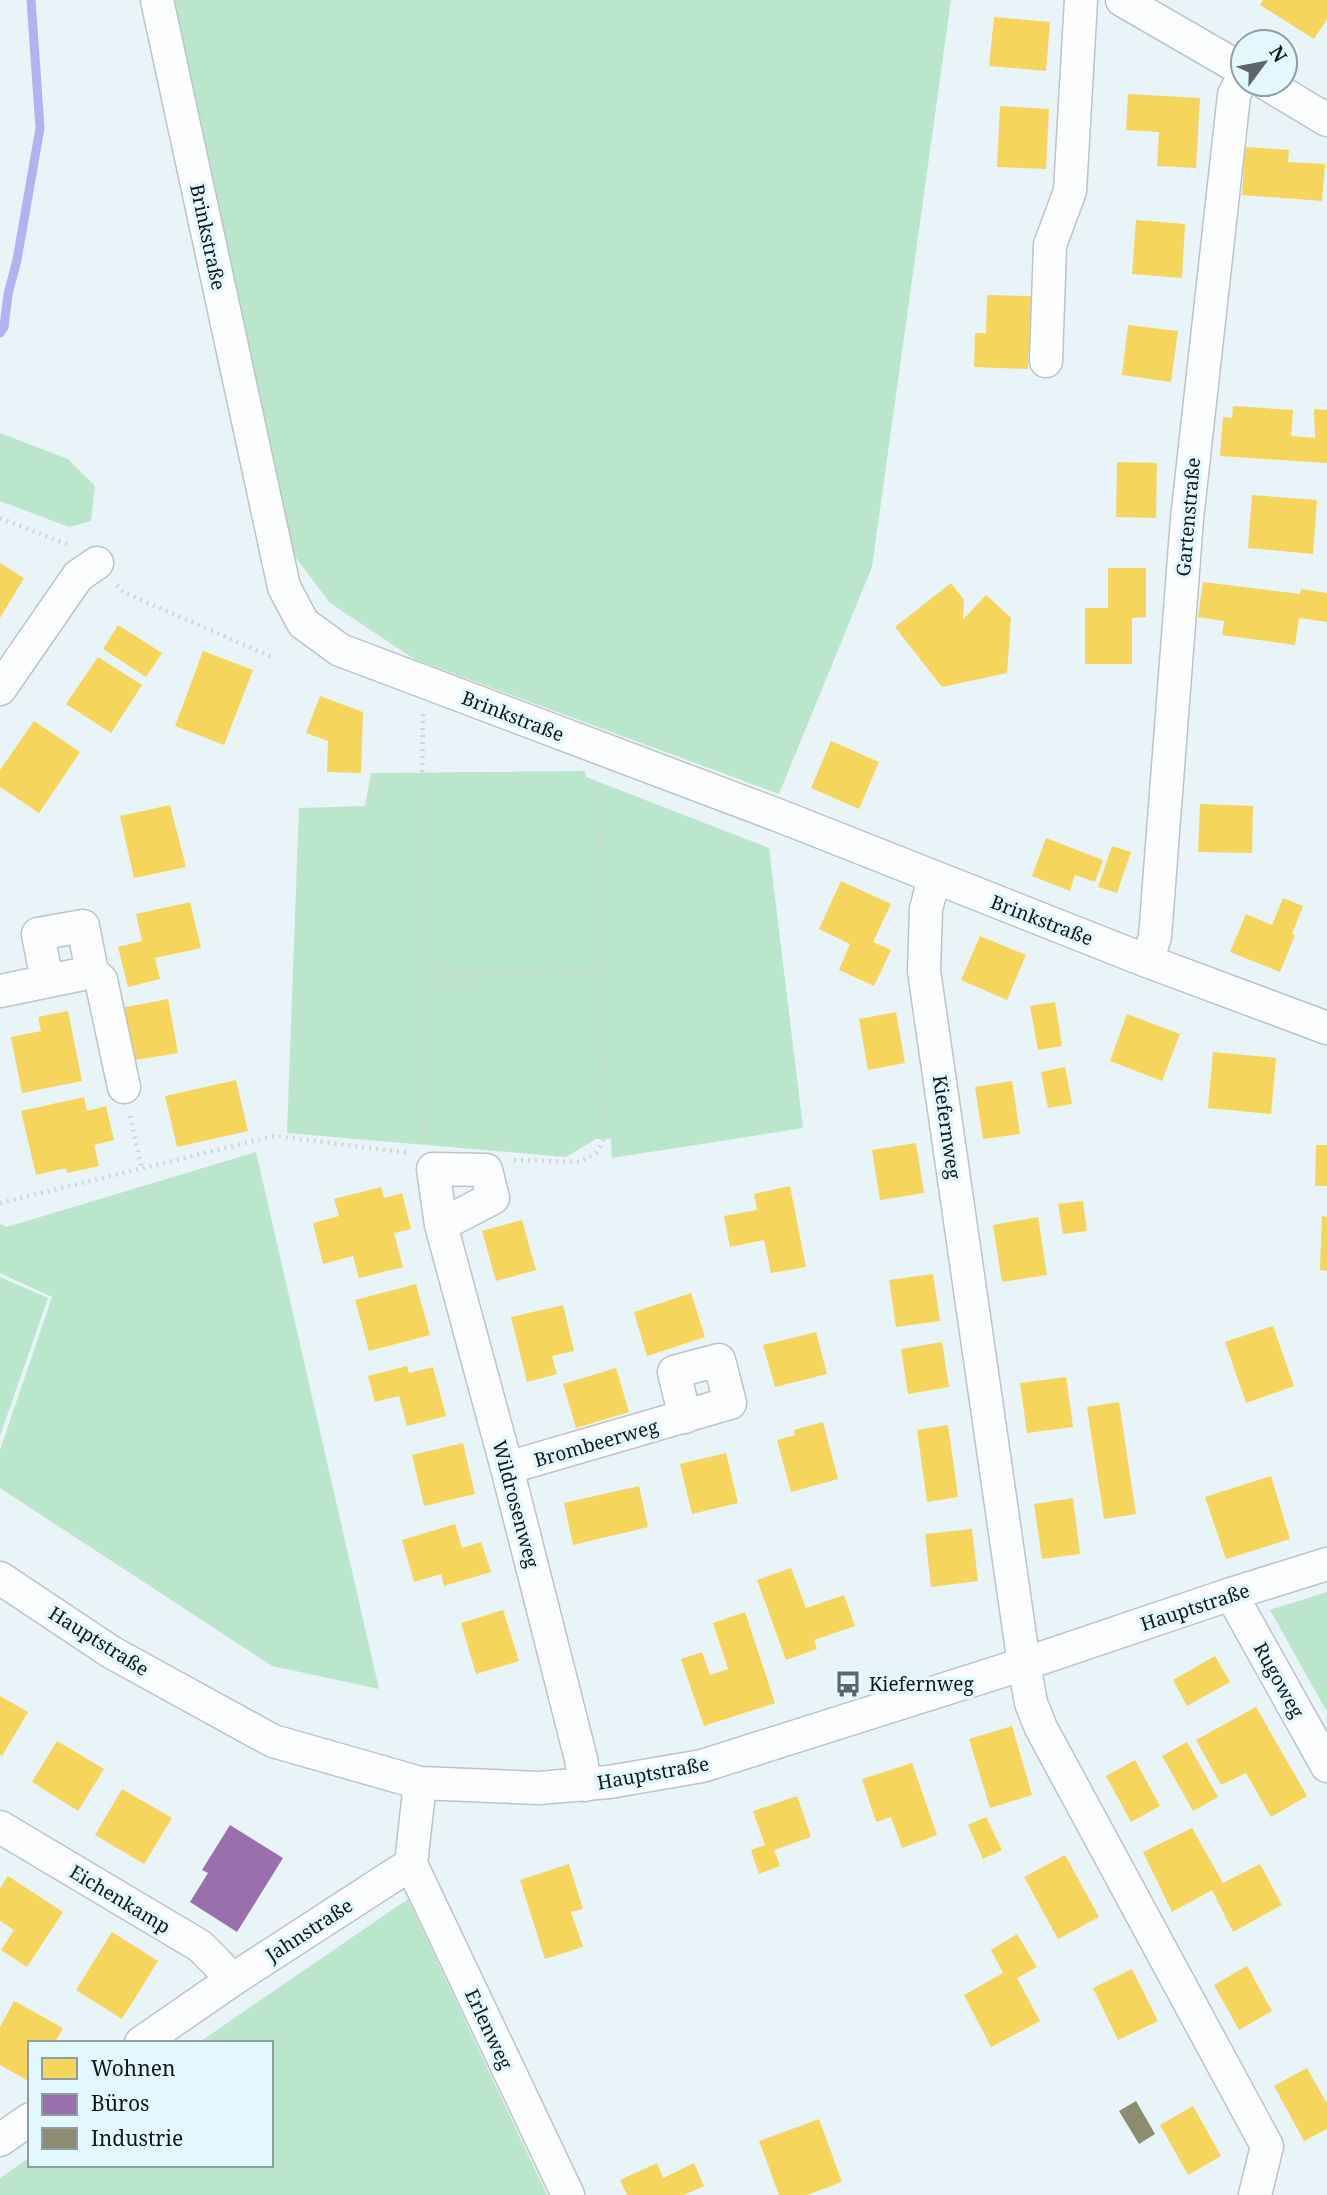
<svg xmlns="http://www.w3.org/2000/svg" width="1327" height="2195" viewBox="0 0 1327 2195" font-family="'Noto Serif',serif">
	<style>
		.green { fill: #bae7cb }
		.homes { fill: #f6d55c }
		.offices { fill: #9970ab }
		.industry { fill: #8c8c6e }
		.lines { fill: none; stroke-linecap: round; stroke-linejoin: round }
		.stream { stroke: #b0b3f1; stroke-width: 9 }
		.minor-casing { stroke: #bbc4c6; stroke-width: 35 }
		.path { stroke: #d1d5d6; stroke-width: 4.5; stroke-dasharray: 2 5; stroke-linecap: butt }
		.minor { stroke: #fcfdfe; stroke-width: 32 }
		.labels { text-anchor: middle; stroke-width: 7; stroke-linejoin: round; paint-order: stroke }
		.street-label { font-size: 19px; fill: #10181a; stroke: #e3f8fe }
		.poi-label { font-size: 19px; fill: #10181a; stroke: #e3f8fe; text-anchor: start }
	</style>
	<rect width="100%" height="100%" fill="#e9f4f8"/>
	<path class="green" d="M 170,0 L 951,0 L 872,567 L 779,794 L 414,659 L 330,603 L 290,550 Z
		M 0,433 L 68,459 L 95,486 L 91,521 L 69,527 L 0,501 Z
		M 585,771 L 586,777 L 769,848 L 803,1128 L 612,1158 L 611,1139 L 596,1139 L 566,1157 L 287,1133 L 299,808 L 365,806 L 371,773 Z
		M 256,1152 L 379,1689 L 272,1666 L 0,1488 L 0,1450 L 52,1297 L 0,1273 L 0,1224 L 7,1227 Z
		M 0,1277 L 48,1298 L 0,1436 Z
		M 1327,1592 L 1327,1712 L 1270,1610 Z
		M 408,1899 L 547,2195 L 0,2195 L 0,2178 L 30,2157 L 30,2165 L 271,2165 L 271,2043 L 198,2043 Z"/>
	<path class="homes" d="M 1263,0 L 1327,0 L 1327,19 L 1314,39 L 1260,5 Z
		M 994,17 L 1050,22 L 1046,71 L 989,66 Z
		M 1128,94 L 1200,98 L 1196,168 L 1157,166 L 1159,132 L 1126,130 Z
		M 1000,106 L 1049,109 L 1046,169 L 997,167 Z
		M 1245,147 L 1289,150 L 1288,162 L 1325,164 L 1322,201 L 1242,195 Z
		M 1136,220 L 1185,224 L 1182,278 L 1132,274 Z
		M 987,295 L 1031,296 L 1028,369 L 974,367 L 975,333 L 986,333 Z
		M 1128,325 L 1178,331 L 1171,382 L 1122,375 Z
		M 1233,406 L 1293,410 L 1291,436 L 1315,438 L 1314,409 L 1327,410 L 1327,463 L 1220,456 L 1223,417 L 1232,418 Z
		M 1117,462 L 1157,463 L 1156,518 L 1116,517 Z
		M 1252,495 L 1317,500 L 1313,554 L 1248,548 Z
		M 0,563 L 24,578 L 0,618 Z
		M 1108,568 L 1146,568 L 1146,617 L 1132,618 L 1132,664 L 1085,664 L 1085,608 L 1108,608 Z
		M 1203,582 L 1300,594 L 1301,589 L 1327,593 L 1327,622 L 1299,618 L 1295,645 L 1222,635 L 1224,621 L 1198,617 Z
		M 951,583 L 964,600 L 963,620 L 986,595 L 1011,618 L 1007,673 L 942,687 L 895,627 Z
		M 118,625 L 162,653 L 146,677 L 103,649 Z
		M 203,651 L 253,670 L 224,745 L 175,726 Z
		M 98,657 L 142,685 L 111,733 L 66,704 Z
		M 320,696 L 363,712 L 361,773 L 327,772 L 328,741 L 306,733 Z
		M 34,721 L 80,752 L 39,813 L 0,787 L 0,770 Z
		M 831,741 L 879,762 L 859,809 L 811,788 Z
		M 1200,804 L 1253,806 L 1252,853 L 1198,852 Z
		M 170,805 L 186,867 L 134,878 L 120,816 Z
		M 1046,838 L 1103,860 L 1095,882 L 1075,875 L 1070,891 L 1032,876 Z
		M 1112,846 L 1131,852 L 1117,893 L 1098,887 Z
		M 841,881 L 891,904 L 873,942 L 891,950 L 874,986 L 839,970 L 850,944 L 819,929 Z
		M 1283,898 L 1303,906 L 1292,934 L 1295,935 L 1280,972 L 1230,952 L 1246,914 L 1272,925 Z
		M 190,902 L 201,948 L 155,958 L 160,979 L 128,987 L 118,947 L 142,941 L 136,914 Z
		M 980,936 L 1026,955 L 1007,1000 L 961,980 Z
		M 168,999 L 178,1053 L 130,1061 L 121,1008 Z
		M 1055,1002 L 1062,1046 L 1038,1050 L 1030,1006 Z
		M 68,1011 L 82,1081 L 22,1093 L 11,1037 L 41,1031 L 38,1017 Z
		M 896,1012 L 905,1063 L 868,1070 L 859,1019 Z
		M 1127,1014 L 1180,1034 L 1162,1081 L 1110,1061 Z
		M 1213,1052 L 1276,1058 L 1271,1114 L 1208,1108 Z
		M 1065,1067 L 1072,1104 L 1048,1108 L 1041,1072 Z
		M 236,1080 L 248,1131 L 177,1147 L 165,1096 Z
		M 1012,1081 L 1020,1134 L 983,1139 L 975,1087 Z
		M 84,1097 L 87,1111 L 106,1106 L 114,1140 L 94,1145 L 99,1166 L 67,1173 L 66,1168 L 36,1175 L 21,1111 Z
		M 916,1143 L 924,1193 L 880,1200 L 872,1150 Z
		M 1316,1145 L 1327,1145 L 1327,1186 L 1315,1186 Z
		M 790,1186 L 806,1267 L 771,1273 L 764,1240 L 730,1247 L 724,1216 L 757,1210 L 754,1194 Z
		M 381,1187 L 384,1198 L 402,1193 L 411,1229 L 394,1233 L 403,1267 L 359,1278 L 353,1256 L 323,1264 L 313,1223 L 339,1216 L 334,1199 Z
		M 1083,1201 L 1087,1231 L 1063,1234 L 1058,1204 Z
		M 1322,1216 L 1327,1217 L 1327,1271 L 1320,1270 Z
		M 1038,1217 L 1047,1275 L 1002,1282 L 993,1225 Z
		M 522,1220 L 536,1270 L 496,1281 L 482,1231 Z
		M 933,1274 L 940,1321 L 896,1327 L 889,1280 Z
		M 416,1284 L 430,1335 L 369,1351 L 355,1300 Z
		M 691,1293 L 705,1337 L 647,1356 L 634,1312 Z
		M 563,1305 L 574,1351 L 552,1356 L 557,1374 L 527,1382 L 511,1317 Z
		M 1273,1326 L 1294,1386 L 1246,1403 L 1225,1342 Z
		M 816,1332 L 827,1374 L 775,1387 L 763,1345 Z
		M 942,1342 L 949,1387 L 908,1394 L 901,1349 Z
		M 407,1366 L 409,1373 L 433,1367 L 446,1416 L 407,1426 L 399,1396 L 375,1402 L 368,1376 Z
		M 616,1368 L 629,1412 L 576,1428 L 563,1384 Z
		M 1066,1377 L 1073,1427 L 1027,1433 L 1020,1383 Z
		M 1119,1402 L 1136,1514 L 1104,1519 L 1087,1407 Z
		M 823,1422 L 838,1479 L 791,1492 L 777,1440 L 795,1435 L 794,1430 Z
		M 948,1425 L 958,1497 L 927,1502 L 917,1430 Z
		M 463,1443 L 475,1494 L 424,1506 L 412,1455 Z
		M 726,1453 L 738,1503 L 692,1514 L 680,1464 Z
		M 1271,1476 L 1290,1539 L 1226,1559 L 1205,1497 Z
		M 639,1486 L 648,1527 L 573,1545 L 564,1503 Z
		M 1073,1498 L 1080,1554 L 1042,1559 L 1034,1504 Z
		M 455,1524 L 462,1548 L 481,1542 L 491,1572 L 444,1586 L 441,1574 L 414,1582 L 402,1540 Z
		M 972,1529 L 978,1581 L 931,1587 L 925,1534 Z
		M 791,1568 L 806,1608 L 844,1595 L 855,1626 L 814,1640 L 817,1649 L 786,1660 L 757,1580 Z
		M 503,1610 L 519,1661 L 476,1674 L 461,1623 Z
		M 745,1612 L 775,1703 L 704,1726 L 681,1659 L 702,1652 L 710,1675 L 728,1669 L 713,1623 Z
		M 1215,1656 L 1230,1682 L 1187,1706 L 1173,1680 Z
		M 0,1696 L 28,1712 L 2,1756 L 0,1755 Z
		M 1256,1707 L 1307,1796 L 1271,1817 L 1246,1773 L 1221,1785 L 1196,1740 Z
		M 1012,1726 L 1032,1795 L 990,1808 L 969,1739 Z
		M 57,1741 L 104,1769 L 78,1811 L 32,1782 Z
		M 1187,1742 L 1218,1797 L 1193,1811 L 1162,1756 Z
		M 1135,1760 L 1160,1806 L 1131,1822 L 1106,1776 Z
		M 912,1763 L 937,1835 L 902,1848 L 891,1817 L 876,1822 L 862,1779 Z
		M 122,1789 L 172,1818 L 144,1864 L 95,1835 Z
		M 797,1796 L 811,1837 L 774,1850 L 780,1866 L 759,1874 L 751,1850 L 765,1845 L 753,1811 Z
		M 986,1817 L 1002,1850 L 983,1859 L 968,1825 Z
		M 1192,1828 L 1223,1883 L 1260,1864 L 1282,1905 L 1233,1932 L 1212,1890 L 1172,1912 L 1143,1852 Z
		M 1065,1855 L 1099,1917 L 1058,1939 L 1024,1877 Z
		M 569,1864 L 583,1909 L 571,1912 L 583,1947 L 545,1959 L 520,1880 Z
		M 8,1876 L 63,1912 L 27,1967 L 1,1950 L 14,1930 L 0,1921 L 0,1888 Z
		M 112,1932 L 158,1961 L 122,2019 L 76,1990 Z
		M 1017,1934 L 1037,1967 L 1017,1978 L 1040,2021 L 991,2047 L 964,1995 L 1003,1973 L 991,1950 Z
		M 1247,1966 L 1272,2011 L 1239,2030 L 1214,1985 Z
		M 1132,1969 L 1158,2021 L 1118,2040 L 1093,1988 Z
		M 14,2001 L 63,2028 L 55,2043 L 30,2043 L 30,2082 L 0,2065 L 0,2027 Z
		M 1307,2068 L 1327,2104 L 1327,2129 L 1304,2141 L 1274,2086 Z
		M 1193,2106 L 1221,2156 L 1188,2175 L 1160,2125 Z
		M 819,2119 L 842,2182 L 807,2195 L 779,2195 L 759,2141 Z
		M 657,2163 L 663,2178 L 694,2163 L 704,2186 L 684,2195 L 627,2195 L 620,2180 Z"/>
	<path class="offices" d="M 230,1825 L 283,1858 L 237,1932 L 190,1902 L 208,1873 L 202,1870 Z"/>
	<path class="industry" d="M 1136,2101 L 1155,2134 L 1139,2144 L 1119,2111 Z"/>
	<g class="lines">
		<path class="stream" d="M 0,333 L 4,327 L 8,294 L 17,260 L 40,128 L 31,0"/>
		<g class="minor-casing">
			<path id="minor" d="M 157,0 L 284,587 L 303,623 L 340,650 L 780,816 L 1147,961 L 1327,1028
				M 1122,0 L 1243,70
				M 1267,84 L 1327,120
				M 1046,361 L 1050,245 L 1070,191 L 1081,0
				M 0,689 L 78,576 L 97,563
				M 934,878 L 926,909 L 924,971 L 1024,1664 L 1031,1703 L 1041,1728 L 1267,2146 L 1255,2195
				M 1147,961 L 1155,937 L 1187,519 L 1234,95 L 1243,76
				M 92,972 L 101,980 L 124,1087
				M 0,991 L 92,972 L 83,926 L 38,934 L 47,981
				M 441,1225 L 493,1198 L 486,1170 L 433,1169 L 441,1225 L 507,1468 L 581,1759 L 585,1785
				M 507,1468 L 730,1403 L 719,1360 L 674,1372 L 685,1417
				M 0,1578 L 111,1652 L 273,1741 L 420,1783 L 539,1788 L 609,1782 L 702,1766 L 1024,1664 L 1231,1594 L 1327,1564
				M 1231,1594 L 1327,1766
				M 0,1827 L 200,1946 L 218,1964 L 232,1980
				M 411,1864 L 568,2195
				M 141,2043 L 232,1980 L 411,1864 L 420,1783
				M 0,2140 L 30,2119"/>
		</g>
		<path class="path" d="M 0,518 L 71,546
			M 117,585 L 123,592 L 272,657
			M 423,714 C 421,856 420,999 425,1142
			M 422,975 L 601,972
			M 130,1116 L 142,1170
			M 514,1160 L 580,1162 L 596,1153 L 604,1139 L 598,779
			M 0,1203 L 274,1136 L 410,1153"/>
		<use href="#minor" class="minor"/>
	</g>
	<defs>
		<g id="bus-bare" transform="scale(2.1)"><path d="M-5-6H5V4H4V6H2V4H-2V6H-4V4H-5ZM-3.5-4V0h7V-4ZM-3.5 1.2v1.5H-2V1.2ZM2 1.2v1.5H3.5V1.2Z" fill="#5c6568" stroke="#e3f8fe" stroke-width="2.5" paint-order="stroke"/></g>
	</defs>
	<g fill-rule="evenodd">
		<use href="#bus-bare" x="848" y="1684"/>
	</g>
	<g class="labels">
		<g class="street-label">
			<text transform="translate(208 237) rotate(78)" y="7">Brinkstraße</text>
			<text transform="translate(1188 517) rotate(-85)" y="7">Gartenstraße</text>
			<text transform="translate(513 716) rotate(21)" y="7">Brinkstraße</text>
			<text transform="translate(1042 920) rotate(21)" y="7">Brinkstraße</text>
			<text transform="translate(947 1127) rotate(82)" y="7">Kiefernweg</text>
			<text transform="translate(596 1443) rotate(-16)" y="7">Brombeerweg</text>
			<text transform="translate(516 1504) rotate(75)" y="7">Wildrosenweg</text>
			<text transform="translate(1195 1607) rotate(-18)" y="7">Hauptstraße</text>
			<text transform="translate(99 1641) rotate(32)" y="7">Hauptstraße</text>
			<text transform="translate(1279 1680) rotate(61)" y="7">Rugoweg</text>
			<text transform="translate(653 1773) rotate(-10)" y="7">Hauptstraße</text>
			<text transform="translate(120 1899) rotate(31)" y="7">Eichenkamp</text>
			<text transform="translate(309 1930) rotate(-33)" y="7">Jahnstraße</text>
			<text transform="translate(489 2029) rotate(65)" y="7">Erlenweg</text>
		</g>
		<g class="poi-label">
			<text x="869" y="1691">Kiefernweg</text>
		</g>
	</g>
	<rect x="28" y="2041" width="245" height="126" fill="#e3f8fe" stroke="#8f9ea3" stroke-width="2"/>
	<rect x="42" y="2058" width="35" height="21" fill="#f6d55c" stroke="#8f9ea3" stroke-width="2"/>
	<text x="91" y="2076" font-size="21" fill="#10181a">Wohnen</text>
	<rect x="42" y="2094" width="35" height="21" fill="#9970ab" stroke="#8f9ea3" stroke-width="2"/>
	<text x="91" y="2111" font-size="21" fill="#10181a">Büros</text>
	<rect x="42" y="2128" width="35" height="21" fill="#8c8c6e" stroke="#8f9ea3" stroke-width="2"/>
	<text x="91" y="2146" font-size="21" fill="#10181a">Industrie</text>
	<g transform="translate(1264 63) rotate(58)"><circle r="33" fill="#e3f8fe" stroke="#8f9ea3" stroke-width="2"/>
	<path d="M0-5L12 26L0 18L-12 26Z" fill="#5c6568"/>
	<text y="-10" font-size="19" font-weight="bold" text-anchor="middle" fill="#10181a">N</text>
	</g>
</svg>
